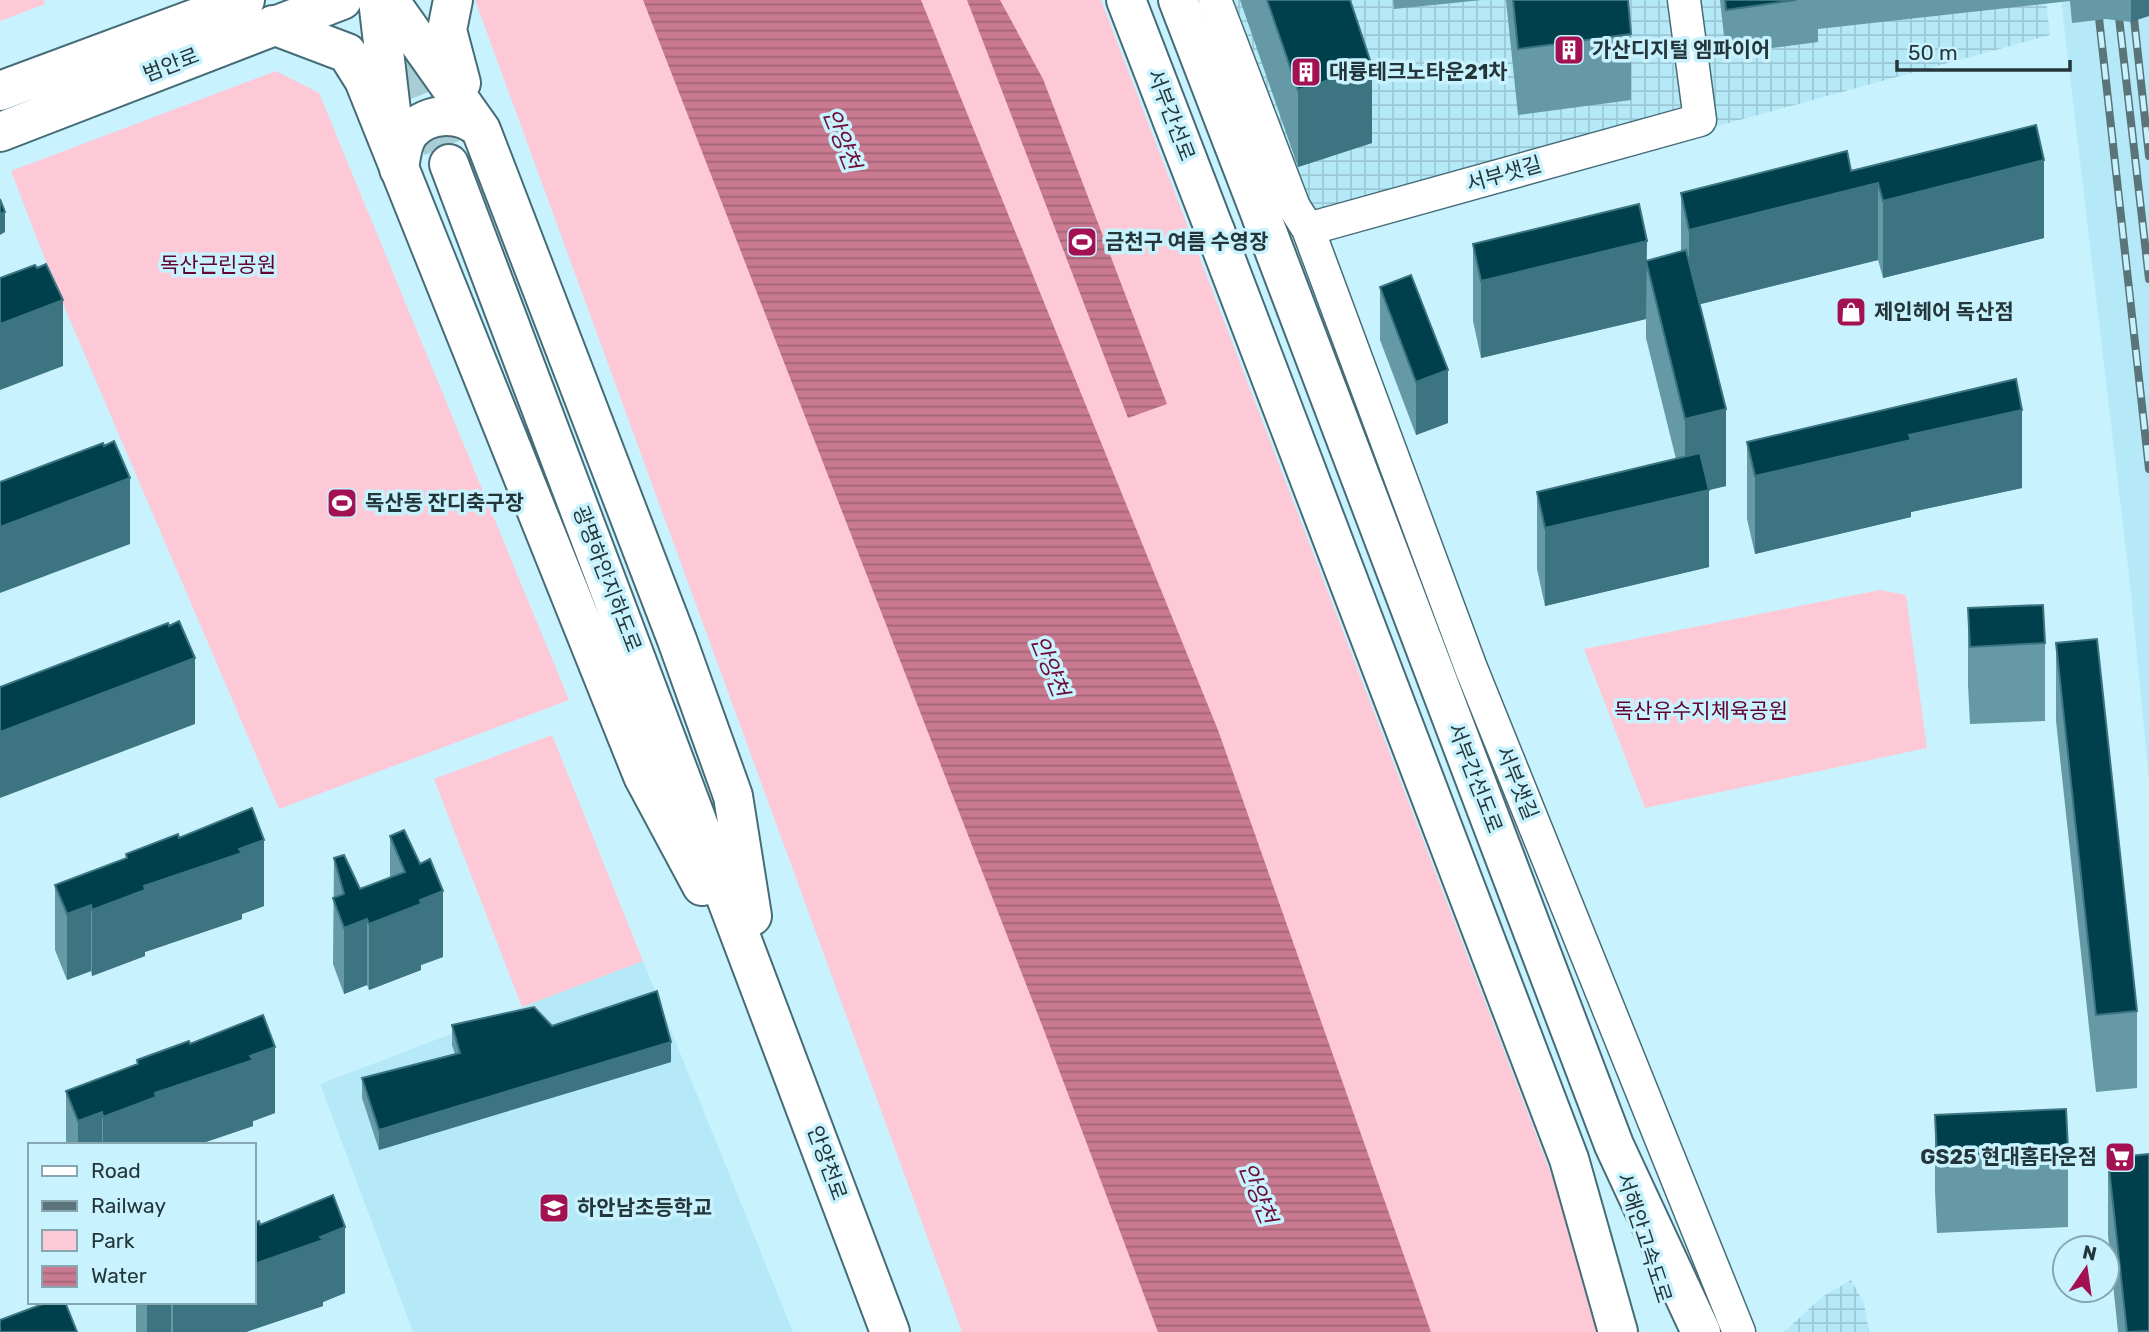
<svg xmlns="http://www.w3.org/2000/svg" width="2149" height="1332" viewBox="0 0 2149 1332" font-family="Rubik,'Noto Sans KR',sans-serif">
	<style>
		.built { fill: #b5e9f8 }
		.industrial { fill: url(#industrial-grid) }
		.park { fill: #fdc9d6 }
		.water { fill: url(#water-rules) }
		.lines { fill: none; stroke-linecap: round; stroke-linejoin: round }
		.major-tunnel { stroke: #a7cdd7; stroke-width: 38; stroke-dasharray: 38 19; stroke-linecap: butt }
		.minor-casing { stroke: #466c77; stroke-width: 35 }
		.major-casing { stroke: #466c77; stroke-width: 42 }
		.highway-casing { stroke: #466c77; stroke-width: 42 }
		.minor { stroke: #fff; stroke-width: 32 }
		.major { stroke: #fff; stroke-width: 38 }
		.highway { stroke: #fff; stroke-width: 38 }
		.rail-casing { stroke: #5b747a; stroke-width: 8 }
		.rail { stroke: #c8f3fe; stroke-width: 5; stroke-dasharray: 16; stroke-linecap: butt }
		.wall { fill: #6499a5 }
		.shaded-wall { fill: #3c7581 }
		.building { fill: #003f4c; stroke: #3c7581; stroke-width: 2 }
		.labels { text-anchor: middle; stroke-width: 7; stroke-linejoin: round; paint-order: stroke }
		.poi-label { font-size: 21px; font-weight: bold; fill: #25363a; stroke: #c8f3fe; text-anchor: start }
		.street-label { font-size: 21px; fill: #25363a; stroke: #c8f3fe }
		.park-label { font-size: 21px; fill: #64002f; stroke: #c8f3fe }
		.water-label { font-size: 23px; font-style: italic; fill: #6d0b36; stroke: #c8f3fe }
	</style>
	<defs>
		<pattern id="industrial-grid" width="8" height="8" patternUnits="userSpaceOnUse" patternTransform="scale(1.75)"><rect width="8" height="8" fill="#b5e9f8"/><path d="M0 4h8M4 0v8" fill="none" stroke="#9cc8d5"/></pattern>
		<pattern id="water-rules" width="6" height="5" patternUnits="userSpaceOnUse" patternTransform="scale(1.75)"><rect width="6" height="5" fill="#c97990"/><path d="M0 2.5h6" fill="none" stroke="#a36477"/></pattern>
	</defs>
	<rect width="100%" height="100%" fill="#c8f3fe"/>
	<path class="built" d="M 2061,0 L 2149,0 L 2149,780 L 2131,593 Z
		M 643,961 L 793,1332 L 413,1332 L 320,1084 Z"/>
	<path class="industrial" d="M 1234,0 L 2046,0 L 2050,35 L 1434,204 L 1325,242 Z
		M 1851,1280 L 1864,1303 L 1869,1332 L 1784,1332 L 1822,1297 Z"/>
	<path class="park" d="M 0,0 L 44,0 L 45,4 L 0,21 Z
		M 475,0 L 1101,0 L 1568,1218 L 1607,1332 L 962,1332 Z
		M 276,71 L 319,93 L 569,700 L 279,809 L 55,285 L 11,171 Z
		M 1880,590 L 1906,595 L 1927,748 L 1645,808 L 1584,649 Z
		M 552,735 L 643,961 L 522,1007 L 434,779 Z"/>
	<path class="water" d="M 643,0 L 921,0 L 1218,730 L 1431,1332 L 1158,1332 L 1045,1033 Z
		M 967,0 L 1000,0 L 1043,79 L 1167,404 L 1128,418 Z"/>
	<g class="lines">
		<path class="major-tunnel" d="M 385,7 L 449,164"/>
		<g class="minor-casing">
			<path id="minor" d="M 1215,0 L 1294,207 L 1308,229 L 1471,668 L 1739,1332
				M 1308,229 L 1700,120 L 1684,0"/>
		</g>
		<g class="major-casing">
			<path id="major" d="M 378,0 L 391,111
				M 389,0 L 481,130 L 677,640 L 733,796 L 752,916
				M 453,0 L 447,30 L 461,83
				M 1126,0 L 1215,231
				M 1178,0 L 1262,218
				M 273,25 L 347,53 L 364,80 L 643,776 L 702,886
				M 0,91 L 245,0
				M 0,132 L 342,0
				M 449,164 L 890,1332
				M 399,169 C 401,156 402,142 410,132 C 428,111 463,111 481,130"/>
		</g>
		<g class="highway-casing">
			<path id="highway" d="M 1262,218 L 1614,1145 L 1701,1332
				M 1215,231 L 1569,1159 L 1618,1332"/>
		</g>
		<use href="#minor" class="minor"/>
		<use href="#major" class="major"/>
		<use href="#highway" class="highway"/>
		<g class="rail-casing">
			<path id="rail" d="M 2097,0 L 2149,469
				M 2117,0 L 2149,279
				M 2132,0 L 2149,156"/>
		</g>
		<use href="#rail" class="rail"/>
	</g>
	<path class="wall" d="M 1240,0 L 1350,0 L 1372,143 L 1298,167 Z
		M 1393,0 L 1482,0 L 1394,9 Z
		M 1506,0 L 1628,0 L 1631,34 L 1631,100 L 1518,115 Z
		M 1720,0 L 2149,0 L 2131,22 L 2106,19 L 2072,23 L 2070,1 L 1818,29 L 1818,42 L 1726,54 Z
		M 1851,171 L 2044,238 L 1883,278 L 1878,260 L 1700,304 L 1726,486 L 1709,490 L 1709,567 L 1545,606 L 1537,569 L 1537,492 L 1676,459 L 1646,338 L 1646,319 L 1481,358 L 1473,321 L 1473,244 L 1647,261 L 1681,252 L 1681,193 Z
		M 1380,287 L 1448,423 L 1416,435 L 1380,340 Z
		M 1747,442 L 2022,488 L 1911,512 L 1911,517 L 1755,554 L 1747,519 Z
		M 1968,608 L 2045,643 L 2045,721 L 1970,724 L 1968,685 Z
		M 2056,643 L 2137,1011 L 2137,1088 L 2096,1092 L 2056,721 Z
		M 390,836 L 443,957 L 421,965 L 421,970 L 369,990 L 367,985 L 344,994 L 333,964 L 334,858 L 360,889 L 390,877 Z
		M 179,838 L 264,906 L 242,914 L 242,919 L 145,952 L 145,956 L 92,976 L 91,971 L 67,980 L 55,950 L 55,885 L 126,858 L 126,854 Z
		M 452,1025 L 552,1026 L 671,1062 L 379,1150 L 362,1098 L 362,1078 L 455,1054 L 452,1045 Z
		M 190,1044 L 275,1113 L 253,1121 L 253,1126 L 197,1145 L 66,1145 L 66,1091 L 137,1065 L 137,1060 Z
		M 1935,1115 L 2068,1149 L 2068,1227 L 1937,1233 L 1935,1192 Z
		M 2149,1154 L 2149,1332 L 2118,1332 L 2108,1235 L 2108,1158 Z
		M 260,1225 L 345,1293 L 323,1302 L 323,1306 L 246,1332 L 136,1332 L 136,1302 L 254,1302 Z"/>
	<path class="shaded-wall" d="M 2131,0 L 2149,0 L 2149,16 L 2131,22 Z
		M 1372,66 L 1372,143 L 1298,167 L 1298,90 Z
		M 2044,160 L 2044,238 L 1883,278 L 1883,201 Z
		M 1878,183 L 1878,260 L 1689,307 L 1689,230 Z
		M 5,212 L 5,232 L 0,235 L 0,214 Z
		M 1647,241 L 1646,319 L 1481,358 L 1481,281 Z
		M 63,300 L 63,366 L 0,390 L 0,324 Z
		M 1448,370 L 1448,423 L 1416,435 L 1416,382 Z
		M 1726,409 L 1726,486 L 1709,490 L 1709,567 L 1545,606 L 1545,528 L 1685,495 L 1685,419 Z
		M 2022,410 L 2022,488 L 1911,512 L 1911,517 L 1755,554 L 1755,476 L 1909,435 Z
		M 130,478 L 130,544 L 0,593 L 0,527 Z
		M 195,658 L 195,724 L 0,798 L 0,732 Z
		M 264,840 L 264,906 L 242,914 L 242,919 L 145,952 L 145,956 L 92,976 L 92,910 L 144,886 Z
		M 443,891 L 443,957 L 421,965 L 421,970 L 369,990 L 369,924 L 420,900 Z
		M 91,905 L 91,971 L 67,980 L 67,914 Z
		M 367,919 L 367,985 L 344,994 L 344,928 Z
		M 671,1042 L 671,1062 L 379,1150 L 379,1130 Z
		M 275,1047 L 275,1113 L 253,1121 L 253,1126 L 197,1145 L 103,1145 L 103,1117 L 155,1093 Z
		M 102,1112 L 102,1145 L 78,1145 L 78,1121 Z
		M 345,1227 L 345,1293 L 323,1302 L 323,1306 L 246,1332 L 173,1332 L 173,1302 L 254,1302 L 254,1264 Z
		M 147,1302 L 171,1302 L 171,1332 L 147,1332 Z"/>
	<path class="building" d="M 1267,0 L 1350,0 L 1372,66 L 1298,90 Z
		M 1513,0 L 1628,0 L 1631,34 L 1518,49 Z
		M 1725,0 L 1796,0 L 1726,10 Z
		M 2036,125 L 2044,160 L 1883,201 L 1878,183 L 1689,230 L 1681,193 L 1847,151 L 1851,171 Z
		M 0,199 L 5,212 L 0,214 Z
		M 1639,204 L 1647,241 L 1481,281 L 1473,244 Z
		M 1686,250 L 1726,409 L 1685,419 L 1646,261 Z
		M 46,264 L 63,300 L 0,324 L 0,278 L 35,265 L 37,268 Z
		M 1411,275 L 1448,370 L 1416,382 L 1380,287 Z
		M 2016,379 L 2022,410 L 1909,435 L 1911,440 L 1755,476 L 1747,442 Z
		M 114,441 L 130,478 L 0,527 L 0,482 L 103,443 L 104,446 Z
		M 1700,453 L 1709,490 L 1545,528 L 1537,492 Z
		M 2043,605 L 2045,643 L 1970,647 L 1968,608 Z
		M 179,621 L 195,658 L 0,732 L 0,687 L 168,623 L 169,626 Z
		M 2097,639 L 2137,1011 L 2096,1015 L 2056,643 Z
		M 252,808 L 264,840 L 239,849 L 242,853 L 144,886 L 145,890 L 92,910 L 91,905 L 67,914 L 55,885 L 127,858 L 126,854 L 178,834 L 179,838 Z
		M 404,830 L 420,864 L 430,859 L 443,891 L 420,900 L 421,904 L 369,924 L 367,919 L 344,928 L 333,898 L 344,894 L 334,858 L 344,855 L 360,889 L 405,872 L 390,836 Z
		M 657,991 L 671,1042 L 379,1130 L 362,1078 L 460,1053 L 452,1025 L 534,1007 L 552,1026 Z
		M 263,1015 L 275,1047 L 250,1056 L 253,1060 L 155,1093 L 156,1097 L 103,1117 L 102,1112 L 78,1121 L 66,1091 L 138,1064 L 137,1060 L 189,1041 L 190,1044 Z
		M 2066,1109 L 2068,1149 L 1937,1156 L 1935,1115 Z
		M 2149,1154 L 2149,1331 L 2127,1332 L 2108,1158 Z
		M 333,1195 L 345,1227 L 320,1237 L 323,1240 L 254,1264 L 254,1223 L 259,1221 L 260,1225 Z
		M 48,1302 L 65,1302 L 77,1332 L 0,1332 L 0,1320 Z"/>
	<defs>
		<g id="building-square" transform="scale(1.575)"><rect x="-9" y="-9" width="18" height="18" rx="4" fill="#a31153" stroke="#c8f3fe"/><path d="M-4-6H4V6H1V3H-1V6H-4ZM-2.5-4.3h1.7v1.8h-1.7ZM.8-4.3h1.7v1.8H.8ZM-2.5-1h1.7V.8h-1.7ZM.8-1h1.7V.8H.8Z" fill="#fff"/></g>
		<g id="stadium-square" transform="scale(1.575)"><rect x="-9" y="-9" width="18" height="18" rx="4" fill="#a31153" stroke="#c8f3fe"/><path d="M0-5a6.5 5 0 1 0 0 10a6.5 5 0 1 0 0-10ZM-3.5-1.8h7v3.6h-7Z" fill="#fff"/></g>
		<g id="shop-square" transform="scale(1.575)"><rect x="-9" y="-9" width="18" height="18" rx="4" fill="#a31153" stroke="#c8f3fe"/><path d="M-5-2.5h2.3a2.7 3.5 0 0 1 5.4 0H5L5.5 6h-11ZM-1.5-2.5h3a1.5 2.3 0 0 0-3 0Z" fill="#fff"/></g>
		<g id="supermarket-square" transform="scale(1.575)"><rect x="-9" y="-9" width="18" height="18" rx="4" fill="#a31153" stroke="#c8f3fe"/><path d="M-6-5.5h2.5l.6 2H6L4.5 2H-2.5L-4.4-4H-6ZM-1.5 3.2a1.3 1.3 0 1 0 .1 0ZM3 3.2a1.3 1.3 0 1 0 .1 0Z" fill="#fff"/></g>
		<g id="school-square" transform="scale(1.575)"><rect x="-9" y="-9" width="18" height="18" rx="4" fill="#a31153" stroke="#c8f3fe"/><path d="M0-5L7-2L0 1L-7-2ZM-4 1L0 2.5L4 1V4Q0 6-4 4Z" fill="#fff"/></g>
	</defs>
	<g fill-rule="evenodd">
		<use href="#building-square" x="1569" y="50"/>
		<use href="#building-square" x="1306" y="72"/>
		<use href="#stadium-square" x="1082" y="242"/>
		<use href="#shop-square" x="1851" y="312"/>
		<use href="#stadium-square" x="342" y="503"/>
		<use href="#supermarket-square" x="2120" y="1157"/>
		<use href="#school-square" x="554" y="1208"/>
	</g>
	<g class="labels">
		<g class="poi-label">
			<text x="1592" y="57">가산디지털 엠파이어</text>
			<text x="1329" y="79">대륭테크노타운21차</text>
			<text x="1105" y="249">금천구 여름 수영장</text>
			<text x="1874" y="319">제인헤어 독산점</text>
			<text x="365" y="510">독산동 잔디축구장</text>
			<text x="2097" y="1164" text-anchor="end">GS25 현대홈타운점</text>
			<text x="577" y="1215">하안남초등학교</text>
		</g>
		<g class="street-label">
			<text transform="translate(171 65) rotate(-21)" y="7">범안로</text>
			<text transform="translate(1171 115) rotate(69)" y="7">서부간선로</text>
			<text transform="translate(1504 174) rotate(-16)" y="7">서부샛길</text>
			<text transform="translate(607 579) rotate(69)" y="7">광명하안지하도로</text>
			<text transform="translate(1475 778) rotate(69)" y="7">서부간선도로</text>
			<text transform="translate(1517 783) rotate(68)" y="7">서부샛길</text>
			<text transform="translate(827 1163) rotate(70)" y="7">안양천로</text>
			<text transform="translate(1644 1238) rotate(72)" y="7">서해안고속도로</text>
		</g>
		<g class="park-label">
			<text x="218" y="272">독산근린공원</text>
			<text x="1701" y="718">독산유수지체육공원</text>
		</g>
		<g class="water-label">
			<text transform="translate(842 139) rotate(68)" y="8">안양천</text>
			<text transform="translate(1050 666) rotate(68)" y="8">안양천</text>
			<text transform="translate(1258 1193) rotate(68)" y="8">안양천</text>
		</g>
	</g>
	<rect x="28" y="1143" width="228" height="161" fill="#c8f3fe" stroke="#87a7b0" stroke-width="2"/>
	<rect x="42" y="1166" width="35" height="10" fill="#ffffff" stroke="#87a7b0" stroke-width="2"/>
	<text x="91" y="1178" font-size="21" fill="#25363a">Road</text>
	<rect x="42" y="1201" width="35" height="10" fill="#5b747a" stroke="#87a7b0" stroke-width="2"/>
	<text x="91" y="1213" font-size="21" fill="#25363a">Railway</text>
	<rect x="42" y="1230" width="35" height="21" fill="#fdc9d6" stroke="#87a7b0" stroke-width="2"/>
	<text x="91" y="1248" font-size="21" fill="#25363a">Park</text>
	<rect x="42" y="1266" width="35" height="21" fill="url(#water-rules)" stroke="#87a7b0" stroke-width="2"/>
	<text x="91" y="1283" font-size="21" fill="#25363a">Water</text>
	<g transform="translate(2086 1269) rotate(13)"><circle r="33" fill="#c8f3fe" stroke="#87a7b0" stroke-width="2"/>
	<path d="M0-5L12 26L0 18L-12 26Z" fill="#a31153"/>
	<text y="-10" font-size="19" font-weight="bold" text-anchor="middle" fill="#25363a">N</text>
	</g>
	<path d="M1897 60v10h173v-10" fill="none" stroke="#25363a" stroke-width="3.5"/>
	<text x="1908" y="60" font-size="21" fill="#25363a" stroke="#c8f3fe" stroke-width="5" paint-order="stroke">50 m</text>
</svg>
